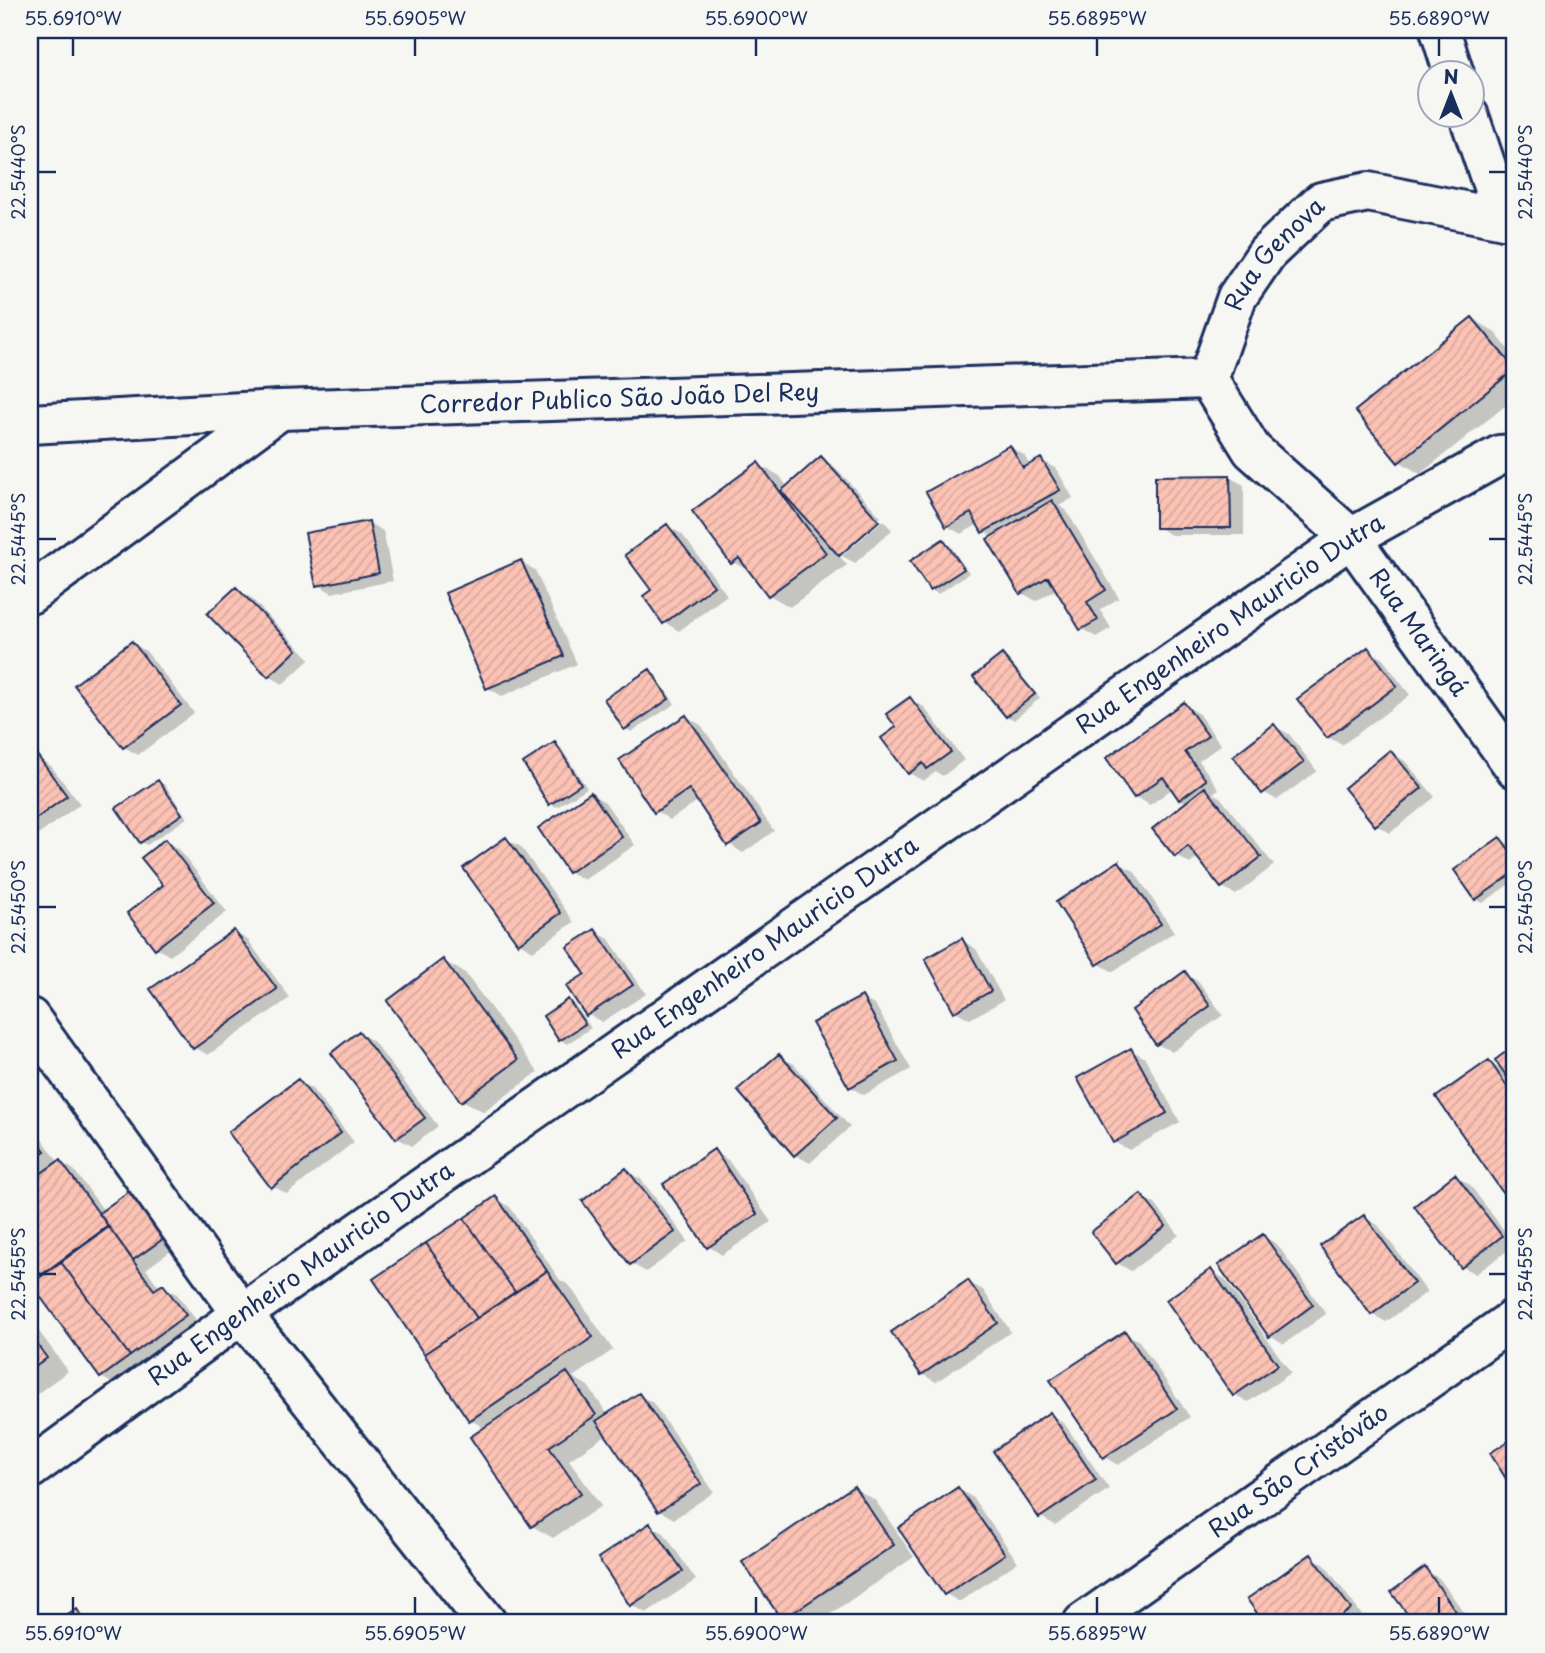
<svg xmlns="http://www.w3.org/2000/svg" width="1545" height="1653" viewBox="0 0 1545 1653" font-family="'Playpen Sans',sans-serif">
	<style>
		.shadow { fill: #0003 }
		.building { fill: url(#building-hatch); stroke: #1b2f5e; stroke-width: 2 }
		.lines { fill: none; stroke-linecap: round; stroke-linejoin: round }
		.minor-casing { stroke: #1b2f5e; stroke-width: 44 }
		.minor { stroke: #f6f6f2; stroke-width: 38 }
		.ticks { fill: none; stroke: #1b2f5e; stroke-width: 2.5 }
		.labels { text-anchor: middle; stroke-width: 5; stroke-linejoin: round; paint-order: stroke }
		.street-label { font-size: 24px; fill: #1b2f5e; stroke: #f6f6f2 }
		.neatline { fill: none; stroke: #1b2f5e; stroke-width: 2.5 }
		.ticks-label { font-size: 18px; text-anchor: middle; fill: #1b2f5e }
	</style>
	<defs>
		<pattern id="building-hatch" width="6" height="6" patternUnits="userSpaceOnUse" patternTransform="scale(1.75)"><rect width="6" height="6" fill="#fcc2b4"/><path d="M-1 1l2-2M0 6l6-6M5 7l2-2" fill="none" stroke="#d7a79d"/></pattern>
	</defs>
	<rect width="100%" height="100%" fill="#f6f6f2"/>
	<filter id="ink" filterUnits="userSpaceOnUse"><feTurbulence type="fractalNoise" baseFrequency=".0143" numOctaves="2"/><feDisplacementMap in="SourceGraphic" scale="14" xChannelSelector="R" yChannelSelector="G"/><feConvolveMatrix kernelMatrix="1 2 1 2 8 2 1 2 1" color-interpolation-filters="sRGB"/></filter>
	<g filter="url(#ink)">
		<path class="shadow" d="M 1472,319 L 1494,331 L 1515,358 L 1515,398 L 1420,474 L 1399,461 Z
			M 1010,447 L 1024,455 L 1030,466 L 1041,460 L 1056,468 L 1073,498 L 1059,506 L 1066,510 L 1119,598 L 1100,610 L 1111,628 L 1096,637 L 1082,629 L 1057,589 L 1036,601 L 1022,593 L 989,540 L 993,537 L 983,531 L 979,524 L 961,534 L 947,526 Z
			M 821,458 L 835,467 L 881,517 L 842,552 L 842,556 L 837,553 L 847,565 L 790,607 L 769,595 L 754,574 L 733,562 L 758,464 L 780,476 L 788,488 Z
			M 1229,477 L 1244,485 L 1244,535 L 1171,535 L 1157,527 Z
			M 883,520 L 892,530 L 855,563 L 842,556 Z
			M 369,523 L 383,531 L 393,581 L 332,593 L 317,584 Z
			M 667,526 L 682,534 L 727,595 L 679,631 L 664,622 L 653,590 Z
			M 943,541 L 950,545 L 969,573 L 938,594 L 931,590 L 912,562 Z
			M 521,562 L 535,570 L 577,664 L 502,696 L 488,688 Z
			M 236,589 L 250,597 L 310,659 L 283,684 L 269,676 Z
			M 132,643 L 146,651 L 194,713 L 138,755 L 124,747 Z
			M 1368,649 L 1382,658 L 1410,695 L 1342,745 L 1328,737 Z
			M 1002,656 L 1009,660 L 1040,698 L 1014,720 L 1007,716 Z
			M 650,671 L 656,675 L 675,704 L 631,732 L 625,728 Z
			M 910,699 L 924,707 L 964,760 L 943,776 L 936,772 L 923,781 L 909,773 L 899,728 Z
			M 1184,705 L 1198,713 L 1221,745 L 1199,761 L 1219,789 L 1213,793 L 1220,797 L 1274,865 L 1236,895 L 1222,887 L 1198,857 L 1190,864 L 1176,855 L 1187,803 L 1180,799 L 1173,788 L 1150,805 L 1136,797 Z
			M 687,717 L 701,725 L 774,831 L 743,853 L 729,844 L 699,800 L 670,820 L 656,811 Z
			M 1274,726 L 1289,734 L 1317,771 L 1277,800 L 1263,792 Z
			M 555,744 L 561,748 L 587,788 L 557,807 L 550,803 Z
			M 1390,752 L 1405,761 L 1435,797 L 1390,833 L 1376,825 Z
			M 37,757 L 51,766 L 80,804 L 30,841 L 30,763 Z
			M 158,782 L 165,785 L 187,818 L 147,845 L 141,842 Z
			M 591,794 L 605,802 L 635,845 L 584,880 L 570,872 Z
			M 506,839 L 521,847 L 574,922 L 533,951 L 519,943 Z
			M 1500,839 L 1507,843 L 1515,854 L 1515,880 L 1483,903 L 1476,899 Z
			M 165,841 L 179,849 L 227,912 L 170,956 L 156,948 L 165,886 Z
			M 1119,863 L 1134,871 L 1174,932 L 1113,972 L 1099,964 Z
			M 595,931 L 609,939 L 646,994 L 602,1022 L 587,1014 L 587,975 Z
			M 234,932 L 248,940 L 290,998 L 208,1055 L 194,1047 Z
			M 962,940 L 976,949 L 1004,1000 L 970,1019 L 955,1011 Z
			M 444,961 L 465,973 L 538,1072 L 484,1112 L 462,1100 Z
			M 1185,974 L 1199,982 L 1223,1015 L 1172,1052 L 1157,1044 Z
			M 862,998 L 876,1006 L 911,1069 L 864,1095 L 850,1087 Z
			M 568,1001 L 575,1005 L 591,1028 L 567,1044 L 561,1040 L 545,1017 Z
			M 359,1033 L 373,1041 L 438,1126 L 412,1146 L 397,1138 Z
			M 1515,1047 L 1515,1207 L 1438,1098 L 1489,1062 L 1506,1073 L 1497,1060 Z
			M 1131,1050 L 1145,1058 L 1180,1122 L 1129,1150 L 1114,1142 Z
			M 779,1056 L 794,1064 L 850,1127 L 810,1163 L 795,1155 Z
			M 298,1081 L 312,1089 L 354,1142 L 287,1194 L 273,1186 Z
			M 30,1121 L 57,1160 L 74,1170 L 104,1211 L 183,1242 L 146,1269 L 160,1288 L 163,1286 L 177,1294 L 199,1324 L 115,1385 L 101,1377 L 45,1276 L 30,1257 Z
			M 714,1151 L 728,1160 L 771,1222 L 722,1255 L 708,1246 Z
			M 626,1171 L 641,1179 L 688,1241 L 646,1272 L 632,1264 L 584,1202 Z
			M 1455,1176 L 1470,1185 L 1515,1245 L 1476,1274 L 1462,1266 Z
			M 1141,1196 L 1155,1204 L 1179,1235 L 1131,1271 L 1117,1263 Z
			M 496,1198 L 510,1207 L 560,1280 L 569,1285 L 613,1350 L 573,1377 L 588,1386 L 608,1415 L 639,1395 L 653,1403 L 714,1492 L 674,1519 L 660,1511 L 607,1434 L 569,1460 L 601,1506 L 553,1538 L 532,1526 L 486,1429 L 471,1420 L 376,1280 Z
			M 1364,1217 L 1378,1225 L 1427,1292 L 1386,1322 L 1372,1314 Z
			M 1263,1236 L 1277,1244 L 1326,1314 L 1284,1344 L 1270,1335 Z
			M 1211,1271 L 1225,1279 L 1291,1373 L 1248,1402 L 1234,1394 Z
			M 968,1282 L 983,1290 L 1011,1332 L 936,1382 L 922,1374 Z
			M 30,1319 L 68,1371 L 30,1399 Z
			M 1125,1333 L 1139,1341 L 1190,1417 L 1118,1465 L 1104,1457 Z
			M 1050,1414 L 1064,1423 L 1109,1489 L 1055,1525 L 1041,1517 L 995,1452 Z
			M 854,1488 L 875,1500 L 914,1557 L 817,1623 L 790,1623 L 783,1619 Z
			M 958,1489 L 972,1497 L 1018,1562 L 959,1602 L 945,1593 Z
			M 650,1525 L 664,1533 L 696,1580 L 646,1613 L 632,1605 L 600,1558 Z
			M 1311,1556 L 1325,1565 L 1364,1618 L 1356,1623 L 1266,1623 L 1249,1600 Z
			M 1425,1570 L 1439,1578 L 1472,1623 L 1416,1623 L 1393,1592 Z
			M 77,1611 L 94,1623 L 59,1623 Z"/>
		<path class="building" d="M 1472,317 L 1515,369 L 1398,463 L 1355,411 Z
			M 1010,445 L 1023,468 L 1041,458 L 1060,490 L 982,533 L 971,513 L 946,527 L 926,492 Z
			M 821,456 L 879,521 L 839,556 L 781,491 Z
			M 758,462 L 826,553 L 768,596 L 739,558 L 731,564 L 692,511 Z
			M 1230,475 L 1231,528 L 1155,528 L 1155,476 Z
			M 1052,500 L 1106,590 L 1087,602 L 1098,620 L 1080,630 L 1048,577 L 1020,594 L 987,539 Z
			M 369,521 L 379,573 L 316,586 L 305,533 Z
			M 667,524 L 714,586 L 663,624 L 643,596 L 651,590 L 625,555 Z
			M 943,539 L 964,569 L 930,591 L 910,561 Z
			M 521,560 L 564,656 L 486,689 L 445,593 Z
			M 236,587 L 297,650 L 268,677 L 207,614 Z
			M 132,641 L 181,705 L 123,748 L 74,685 Z
			M 1368,647 L 1397,686 L 1327,738 L 1297,699 Z
			M 1002,654 L 1035,694 L 1006,717 L 973,677 Z
			M 650,669 L 669,699 L 624,730 L 604,699 Z
			M 910,697 L 951,752 L 927,769 L 923,763 L 908,774 L 881,738 L 896,727 L 886,714 Z
			M 1184,702 L 1208,736 L 1185,752 L 1206,780 L 1179,800 L 1163,777 L 1134,798 L 1106,758 Z
			M 686,715 L 761,823 L 727,846 L 689,789 L 654,813 L 619,760 Z
			M 1274,724 L 1304,762 L 1262,794 L 1233,756 Z
			M 555,742 L 581,784 L 549,805 L 523,763 Z
			M 1390,750 L 1422,788 L 1375,826 L 1344,788 Z
			M 37,755 L 67,796 L 30,823 L 30,760 Z
			M 158,780 L 182,814 L 140,843 L 116,808 Z
			M 1205,787 L 1261,857 L 1221,888 L 1188,846 L 1175,857 L 1152,829 Z
			M 591,792 L 622,837 L 568,873 L 538,828 Z
			M 506,837 L 561,913 L 518,944 L 463,868 Z
			M 1500,837 L 1515,858 L 1515,872 L 1475,900 L 1454,870 Z
			M 165,839 L 214,903 L 155,949 L 127,913 L 163,885 L 141,858 Z
			M 1119,861 L 1161,924 L 1097,965 L 1056,902 Z
			M 595,929 L 633,985 L 586,1016 L 566,986 L 585,974 L 567,947 Z
			M 234,930 L 277,989 L 193,1049 L 150,989 Z
			M 962,938 L 991,991 L 954,1012 L 925,959 Z
			M 443,959 L 518,1060 L 461,1102 L 387,1001 Z
			M 1185,971 L 1210,1006 L 1156,1045 L 1132,1010 Z
			M 862,996 L 898,1061 L 849,1088 L 812,1023 Z
			M 568,999 L 585,1024 L 559,1041 L 543,1016 Z
			M 359,1031 L 425,1118 L 396,1139 L 331,1053 Z
			M 1515,1045 L 1515,1088 L 1495,1060 Z
			M 1131,1048 L 1167,1113 L 1113,1143 L 1077,1078 Z
			M 779,1054 L 837,1118 L 794,1156 L 737,1090 Z
			M 1489,1060 L 1515,1098 L 1515,1210 L 1436,1097 Z
			M 298,1079 L 341,1133 L 271,1188 L 228,1132 Z
			M 30,1130 L 45,1151 L 30,1161 Z
			M 714,1149 L 757,1214 L 707,1248 L 663,1184 Z
			M 60,1160 L 108,1226 L 41,1275 L 30,1260 L 30,1181 Z
			M 626,1168 L 675,1232 L 630,1265 L 582,1201 Z
			M 1455,1174 L 1502,1236 L 1461,1268 L 1414,1206 Z
			M 135,1187 L 170,1234 L 133,1260 L 99,1213 Z
			M 1141,1194 L 1166,1226 L 1116,1264 L 1091,1232 Z
			M 496,1196 L 547,1271 L 515,1292 L 464,1218 Z
			M 1364,1215 L 1414,1283 L 1371,1315 L 1320,1246 Z
			M 464,1218 L 515,1292 L 477,1318 L 426,1243 Z
			M 109,1227 L 154,1290 L 163,1284 L 186,1315 L 130,1356 L 61,1262 Z
			M 1263,1234 L 1313,1305 L 1269,1337 L 1218,1265 Z
			M 426,1243 L 477,1318 L 424,1354 L 373,1279 Z
			M 61,1262 L 130,1356 L 100,1378 L 31,1284 Z
			M 1211,1269 L 1278,1365 L 1233,1396 L 1166,1300 Z
			M 547,1271 L 593,1337 L 469,1421 L 424,1354 Z
			M 968,1280 L 998,1323 L 921,1375 L 891,1332 Z
			M 1125,1331 L 1177,1409 L 1103,1458 L 1050,1380 Z
			M 30,1334 L 47,1358 L 30,1371 Z
			M 567,1372 L 596,1415 L 549,1447 L 581,1493 L 531,1527 L 470,1437 Z
			M 639,1393 L 701,1484 L 658,1512 L 596,1421 Z
			M 1050,1412 L 1096,1480 L 1039,1518 L 993,1451 Z
			M 1515,1437 L 1515,1493 L 1490,1453 Z
			M 854,1486 L 894,1545 L 782,1620 L 742,1562 Z
			M 958,1487 L 1005,1554 L 944,1595 L 898,1528 Z
			M 650,1523 L 683,1571 L 630,1606 L 598,1558 Z
			M 1311,1554 L 1351,1609 L 1331,1623 L 1264,1623 L 1247,1599 Z
			M 1425,1567 L 1464,1623 L 1414,1623 L 1391,1592 Z
			M 77,1609 L 86,1623 L 56,1623 Z"/>
		<g class="lines">
			<g class="minor-casing">
				<g id="minor">
					<path d="M 1440,30 L 1454,74"/>
					<path d="M 1469,116 L 1504,219"/>
					<path id="s1" d="M 1208,379 L 1252,450 L 1351,538 L 1515,768"/>
					<path id="s2" d="M 1208,379 L 1237,297 L 1267,253 L 1321,202 L 1368,192 L 1504,219 L 1515,217"/>
					<path id="s3" d="M 30,424 L 280,410 L 1208,379"/>
					<path d="M 30,594 L 280,410"/>
					<path d="M 30,1018 L 242,1314 L 487,1623"/>
					<path id="s4" d="M 30,1469 L 242,1314 L 1351,538 L 1500,455 L 1515,454"/>
					<path id="s5" d="M 1083,1623 L 1515,1318"/>
				</g>
			</g>
			<use href="#minor" class="minor"/>
		</g>
	</g>
	<path class="ticks" d="M 73,38 L 73,56M 415,38 L 415,56M 756,38 L 756,56M 1097,38 L 1097,56M 1439,38 L 1439,56M 38,172 L 56,172M 1489,172 L 1506,172M 38,539 L 56,539M 1489,539 L 1506,539M 38,907 L 56,907M 1489,907 L 1506,907M 38,1274 L 56,1274M 1489,1274 L 1506,1274M 73,1597 L 73,1614M 415,1597 L 415,1614M 756,1597 L 756,1614M 1097,1597 L 1097,1614M 1439,1597 L 1439,1614"/>
	<g class="labels">
		<g class="street-label">
			<text dy="8" stroke="none"><textPath href="#s2" startOffset="144">Rua Genova</textPath></text>
			<text dy="8" stroke="none"><textPath href="#s3" startOffset="590">Corredor Publico São João Del Rey</textPath></text>
			<text dy="8" stroke="none"><textPath href="#s4" startOffset="1468">Rua Engenheiro Mauricio Dutra</textPath></text>
			<text dy="8" stroke="none"><textPath href="#s1" startOffset="332">Rua Maringá</textPath></text>
			<text dy="8" stroke="none"><textPath href="#s4" startOffset="901">Rua Engenheiro Mauricio Dutra</textPath></text>
			<text dy="8" stroke="none"><textPath href="#s4" startOffset="334">Rua Engenheiro Mauricio Dutra</textPath></text>
			<text dy="8" stroke="none"><textPath href="#s5" startOffset="264">Rua São Cristóvão</textPath></text>
		</g>
	</g>
	<rect width="1545" height="1653" fill="none" stroke="#f6f6f2" stroke-width="77"/>
	<g transform="translate(1451 94)"><circle r="33" fill="#f6f6f2" stroke="#9ea6b7" stroke-width="2"/>
	<path d="M0-5L12 26L0 18L-12 26Z" fill="#1b2f5e"/>
	<text y="-10" font-size="19" font-weight="bold" text-anchor="middle" fill="#1b2f5e">N</text>
	</g>
	<rect x="38" y="38" width="1468" height="1576" class="neatline"/>
	<g class="ticks-label">
		<text x="73" y="25">55.6910°W</text>
		<text x="415" y="25">55.6905°W</text>
		<text x="756" y="25">55.6900°W</text>
		<text x="1097" y="25">55.6895°W</text>
		<text x="1439" y="25">55.6890°W</text>
		<text transform="translate(19 172) rotate(-90)" y="6">22.5440°S</text>
		<text transform="translate(1526 172) rotate(-90)" y="6">22.5440°S</text>
		<text transform="translate(19 539) rotate(-90)" y="6">22.5445°S</text>
		<text transform="translate(1526 539) rotate(-90)" y="6">22.5445°S</text>
		<text transform="translate(19 907) rotate(-90)" y="6">22.5450°S</text>
		<text transform="translate(1526 907) rotate(-90)" y="6">22.5450°S</text>
		<text transform="translate(19 1274) rotate(-90)" y="6">22.5455°S</text>
		<text transform="translate(1526 1274) rotate(-90)" y="6">22.5455°S</text>
		<text x="73" y="1640">55.6910°W</text>
		<text x="415" y="1640">55.6905°W</text>
		<text x="756" y="1640">55.6900°W</text>
		<text x="1097" y="1640">55.6895°W</text>
		<text x="1439" y="1640">55.6890°W</text>
	</g>
</svg>
